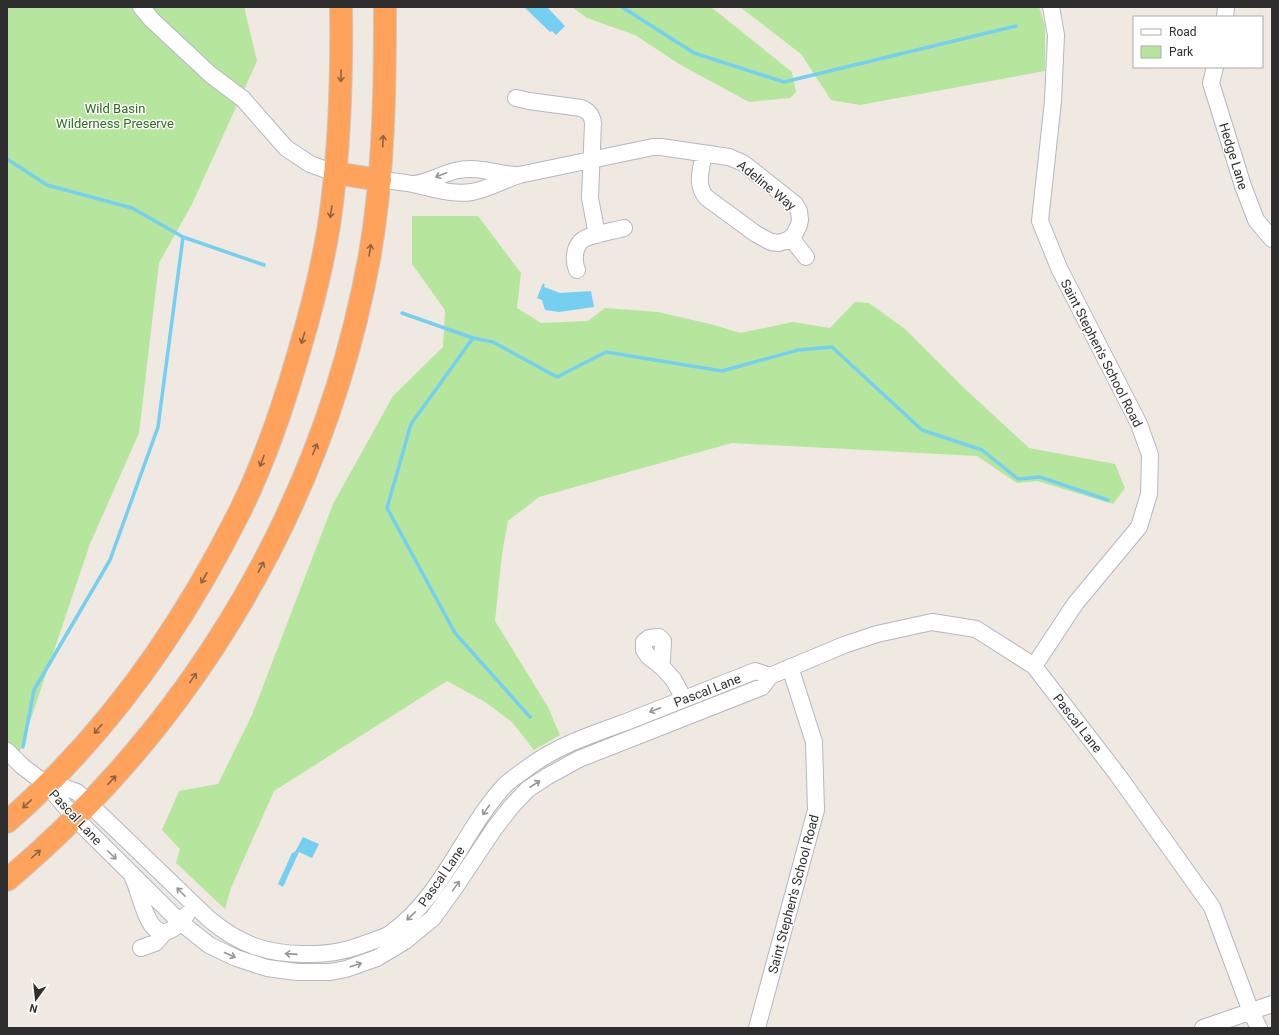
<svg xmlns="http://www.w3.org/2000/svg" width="1279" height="1035" viewBox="0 0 1279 1035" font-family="Roboto,sans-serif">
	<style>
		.green { fill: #b6e59e }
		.water { fill: #75cff0 }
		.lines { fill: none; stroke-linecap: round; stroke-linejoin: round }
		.stream { stroke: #75cff0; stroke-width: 3.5 }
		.minor-casing { stroke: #b4b7c1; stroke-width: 18 }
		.highway-casing { stroke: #c9c9c9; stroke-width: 24 }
		.minor { stroke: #fff; stroke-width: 16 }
		.highway { stroke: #ffa35c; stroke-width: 22 }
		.oneway { stroke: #8c6343 }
		.oneway2 { stroke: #969696 }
		.labels { text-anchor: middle; stroke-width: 3; stroke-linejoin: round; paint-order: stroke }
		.park-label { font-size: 13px; fill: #2c6e1b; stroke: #fff }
		.street-label { font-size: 13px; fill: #2e2e2e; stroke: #fff }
	</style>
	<rect width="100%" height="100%" fill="#efe9e1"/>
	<path class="green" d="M 7,7 L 245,7 L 245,11 L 257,61 L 192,204 L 159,263 L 139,433 L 90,544 L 19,754 L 7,761 Z
		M 572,7 L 711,7 L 792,72 L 796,92 L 790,98 L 749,102 L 679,64 L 635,35 L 587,18 Z
		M 740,7 L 1039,7 L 1045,26 L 1045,71 L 860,105 L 831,100 L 801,54 Z
		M 412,216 L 478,216 L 521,273 L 517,308 L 541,323 L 588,321 L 605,308 L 658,312 L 714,325 L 740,333 L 793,322 L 830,328 L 855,302 L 869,303 L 905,329 L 965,389 L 1029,448 L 1115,464 L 1125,488 L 1113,504 L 1037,481 L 1017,483 L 977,456 L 732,443 L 539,497 L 508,521 L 502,554 L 495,621 L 548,707 L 560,735 L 534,750 L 512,722 L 485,702 L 447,681 L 274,791 L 231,888 L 225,909 L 176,863 L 180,849 L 162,830 L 179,791 L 218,784 L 252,715 L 333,504 L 393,396 L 443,347 L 445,310 L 412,264 Z"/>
	<path class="water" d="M 524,7 L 547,7 L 565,26 L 556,35 L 552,31 L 550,32 Z
		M 543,283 L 545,285 L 544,287 L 560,293 L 591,291 L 594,307 L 559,312 L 545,310 L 542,300 L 537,298 Z
		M 303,837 L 319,844 L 312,858 L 299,852 L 283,887 L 278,884 L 292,853 L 295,852 Z"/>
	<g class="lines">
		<path class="stream" d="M 622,7 L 694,53 L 784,82 L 1016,26
			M 7,159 L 47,185 L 132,208 L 183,237 L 158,427 L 110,560 L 34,690 L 23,747
			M 183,237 L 264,265
			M 402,313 L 473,338 L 493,342 L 557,377 L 606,352 L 722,371 L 798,350 L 832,347 L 922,430 L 982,450 L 1018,479 L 1040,477 L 1108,500
			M 473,338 L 411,424 L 387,508 L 455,633 L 530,717"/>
		<g class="minor-casing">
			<path id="minor" d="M 141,7 L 152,20 L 211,75 L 243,99 L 286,148 L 310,164 L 335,173
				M 1225,17 L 1226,7
				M 1215,67 L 1211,83 L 1243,186 L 1256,220 L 1272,239
				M 516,98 L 529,101 L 581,108 C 589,111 592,115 593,123 L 590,198 L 597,235
				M 380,180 C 392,181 405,182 417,185 C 435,189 453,195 472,192 C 489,189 503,180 519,175 L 653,147 L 661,147 L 729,157 L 743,163 L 795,204 L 799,211 L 800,220 L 799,225 L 794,235 L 788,240 L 779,243 L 771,242 L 756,234 L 707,198 C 695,186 701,169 704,153
				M 414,184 C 430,182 443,173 459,170 C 478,166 496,174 516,175
				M 791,238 L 806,257
				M 577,270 C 573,260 574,245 584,239 C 593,234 614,231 624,228
				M 658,664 L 662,660 L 663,641 L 659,637 L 649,638 L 644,642 L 644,650 L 648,656 L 663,668 L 673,679 L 684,699
				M 1034,666 L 1075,604 L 1139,527 L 1149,494 L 1150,455 L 1139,424 L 1059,268 L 1040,221 L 1053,101 L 1056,35 L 1051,7
				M 7,751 L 22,766 L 47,785 L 75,818 L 180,922 L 209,945 L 236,958 L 267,968 L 297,972 L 330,972 L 346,969 L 377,958 L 405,941 L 433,918 L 456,886 L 494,829 L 511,807 L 528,789 L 548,776 L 579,759 L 762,687 L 770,676 L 844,645 L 877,634 L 932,622 L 976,629 L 1034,666 L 1117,774 L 1212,907 L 1251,1012 L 1259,1028
				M 47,785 L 63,787 L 77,792 L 209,919 C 240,945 269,955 309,954 C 333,954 349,950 370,942 C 377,939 386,937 391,933 C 444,895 463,830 506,784 C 513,778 522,772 530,766 C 559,745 593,734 626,722 C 669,705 712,688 755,671 L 770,676
				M 133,878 C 141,892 147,947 174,928 C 179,924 183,919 187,914
				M 141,948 L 155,943 L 165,932
				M 757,1028 L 816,810 L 814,742 L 790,667
				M 1203,1028 L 1272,1004"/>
		</g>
		<g class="highway-casing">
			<path id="highway" d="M 335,173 L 380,180
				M 7,822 C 106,736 183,626 241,509 C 265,460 283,407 298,355 C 313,305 326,255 332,203 C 340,138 342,72 341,7
				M 7,880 C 197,720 326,499 370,254 C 384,172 385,90 385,7"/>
		</g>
		<use href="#minor" class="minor"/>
		<use href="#highway" class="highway"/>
	</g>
	<defs><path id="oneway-shaft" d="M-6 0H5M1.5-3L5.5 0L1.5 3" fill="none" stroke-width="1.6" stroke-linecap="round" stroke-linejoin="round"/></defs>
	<g class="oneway">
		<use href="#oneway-shaft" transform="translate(341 76) rotate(91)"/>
		<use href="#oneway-shaft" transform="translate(383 141) rotate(-87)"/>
		<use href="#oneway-shaft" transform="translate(331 212) rotate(99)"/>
		<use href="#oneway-shaft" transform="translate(370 250) rotate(-81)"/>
		<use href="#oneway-shaft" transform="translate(303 338) rotate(107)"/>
		<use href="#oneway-shaft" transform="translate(315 449) rotate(-68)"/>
		<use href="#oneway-shaft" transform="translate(262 461) rotate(110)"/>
		<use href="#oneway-shaft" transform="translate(261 567) rotate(-62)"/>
		<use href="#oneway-shaft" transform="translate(204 578) rotate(119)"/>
		<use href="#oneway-shaft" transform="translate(193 678) rotate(-55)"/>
		<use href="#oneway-shaft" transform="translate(98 729) rotate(131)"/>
		<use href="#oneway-shaft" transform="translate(112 780) rotate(-47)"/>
		<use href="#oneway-shaft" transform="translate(27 804) rotate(137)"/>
		<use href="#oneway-shaft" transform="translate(36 854) rotate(-42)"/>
	</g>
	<g class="oneway2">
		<use href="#oneway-shaft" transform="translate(441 175) rotate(159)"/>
		<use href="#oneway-shaft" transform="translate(655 710) rotate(159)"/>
		<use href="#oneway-shaft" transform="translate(535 784) rotate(-33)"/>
		<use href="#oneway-shaft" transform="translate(486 810) rotate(125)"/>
		<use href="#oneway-shaft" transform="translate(112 855) rotate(45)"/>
		<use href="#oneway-shaft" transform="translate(456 886) rotate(-55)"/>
		<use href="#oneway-shaft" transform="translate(181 892) rotate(-135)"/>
		<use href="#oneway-shaft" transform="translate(411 916) rotate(136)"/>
		<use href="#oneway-shaft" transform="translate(291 954) rotate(-176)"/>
		<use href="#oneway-shaft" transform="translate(230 955) rotate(24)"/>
		<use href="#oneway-shaft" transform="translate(356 965) rotate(-18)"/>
	</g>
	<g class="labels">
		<g class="park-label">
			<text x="115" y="113">Wild Basin<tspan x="115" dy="15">Wilderness Preserve</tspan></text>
		</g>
		<g class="street-label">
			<text transform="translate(1234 156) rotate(73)" y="5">Hedge Lane</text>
			<text transform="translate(767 185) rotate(39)" y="5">Adeline Way</text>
			<text transform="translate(1102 353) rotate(63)" y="5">Saint Stephen's School Road</text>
			<text transform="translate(707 690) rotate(-21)" y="5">Pascal Lane</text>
			<text transform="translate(1078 723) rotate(52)" y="5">Pascal Lane</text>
			<text transform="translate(76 817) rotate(47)" y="5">Pascal Lane</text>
			<text transform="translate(441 876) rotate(-55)" y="5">Pascal Lane</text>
			<text transform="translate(793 894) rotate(-75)" y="5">Saint Stephen's School Road</text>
		</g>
	</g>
	<rect width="1279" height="1035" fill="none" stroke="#2e2e2e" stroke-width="16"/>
	<rect x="1133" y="16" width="130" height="52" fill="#ffffff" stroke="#ababab"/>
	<rect x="1141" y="29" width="20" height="6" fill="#ffffff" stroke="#ababab"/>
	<text x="1169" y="36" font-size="12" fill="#2e2e2e">Road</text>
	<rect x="1141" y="46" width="20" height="12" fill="#b6e59e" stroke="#ababab"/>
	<text x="1169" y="56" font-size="12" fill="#2e2e2e">Park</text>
	<g transform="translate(36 999) rotate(195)" stroke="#ffffff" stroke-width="3" paint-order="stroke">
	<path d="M0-3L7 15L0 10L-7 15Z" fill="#2e2e2e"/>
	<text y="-6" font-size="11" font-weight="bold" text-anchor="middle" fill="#2e2e2e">N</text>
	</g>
</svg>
